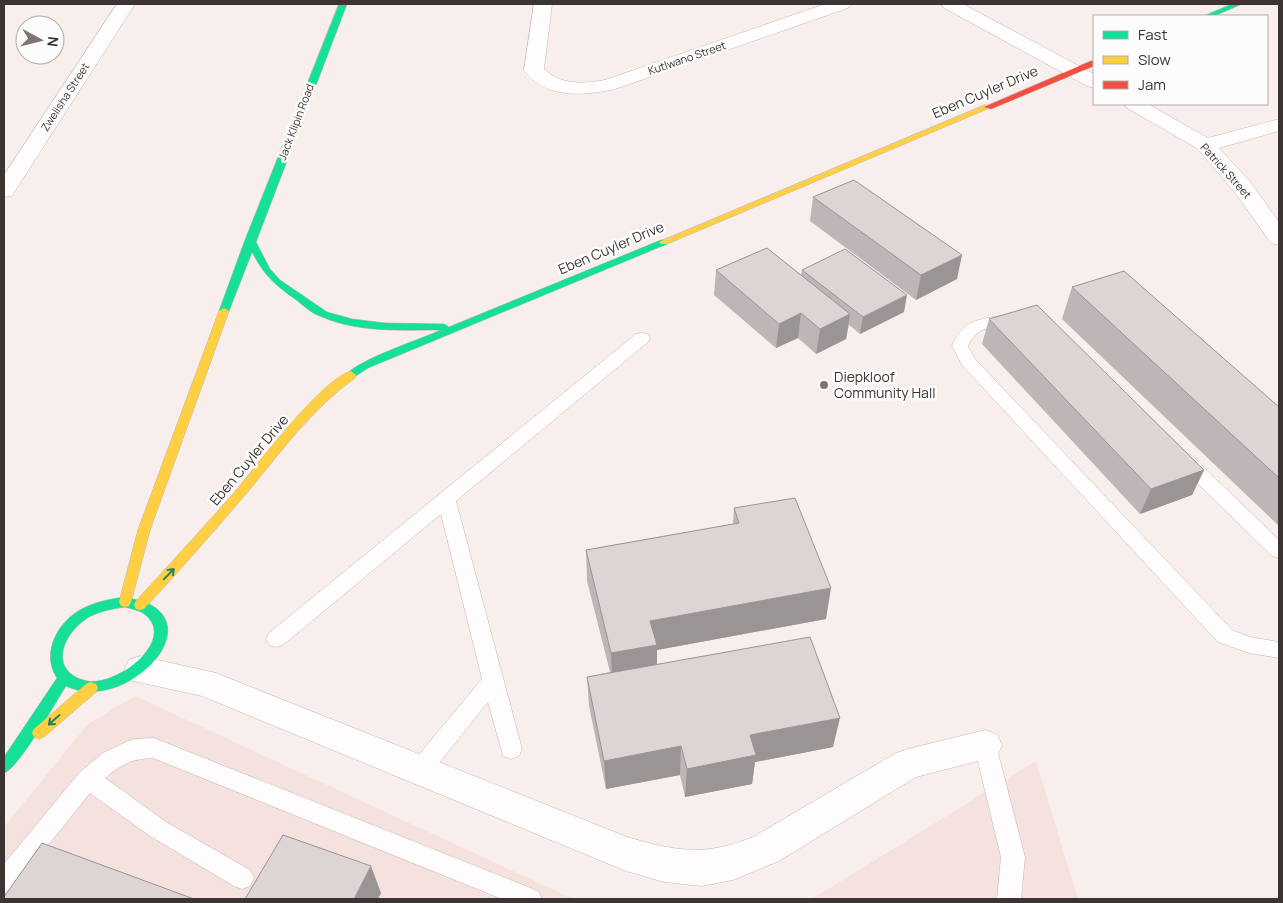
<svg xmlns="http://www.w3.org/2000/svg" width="1283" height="903" viewBox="0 0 1283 903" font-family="Manrope,sans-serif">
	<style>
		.built { fill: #f5e1dd }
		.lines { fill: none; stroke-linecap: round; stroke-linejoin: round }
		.lane-casing { stroke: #c0b9b7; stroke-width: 1 }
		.street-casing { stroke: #c0b9b7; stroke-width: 1 }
		.fast-casing { stroke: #c0b9b7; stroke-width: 1 }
		.slow-casing { stroke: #c0b9b7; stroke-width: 1 }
		.jam-casing { stroke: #c0b9b7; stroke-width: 1 }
		.lane { fill: #fefcfc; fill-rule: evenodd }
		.street { fill: #fefcfc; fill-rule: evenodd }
		.fast { fill: #16e098; fill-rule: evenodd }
		.slow { fill: #ffcf43; fill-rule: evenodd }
		.jam { fill: #f24e42; fill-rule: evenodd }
		.wall { fill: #beb6b6 }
		.shaded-wall { fill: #9b9494 }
		.building { fill: #ddd4d4; stroke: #9b9494 }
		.oneway { stroke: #2b8160 }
		.poi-dot { fill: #7e7573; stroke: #fcfcfc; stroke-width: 2 }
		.labels { text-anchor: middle; stroke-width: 5; stroke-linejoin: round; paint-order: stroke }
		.far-street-label { font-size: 11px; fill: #3c3432; stroke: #fcfcfc }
		.street-label { font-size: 14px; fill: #3c3432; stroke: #fcfcfc }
		.poi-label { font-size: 14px; fill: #3c3432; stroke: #fcfcfc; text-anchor: start }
	</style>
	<rect width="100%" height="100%" fill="#f8eeec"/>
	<path class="built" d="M 135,696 L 573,899 L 4,899 L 4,827 L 88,724 Z
		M 1036,761 L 1078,899 L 812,899 Z"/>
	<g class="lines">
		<g class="lane-casing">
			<path id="lane" d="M 1011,314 L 1017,315 L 1019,319 L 1017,323 C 996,328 977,324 968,346 L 974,358 L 1232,630 L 1250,637 L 1279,642 L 1279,658 L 1249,653 L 1218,642 L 962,365 L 952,346 C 964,316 983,320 1011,314 Z
				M 642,333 L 648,334 L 650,338 L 648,342 L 456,501 L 522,749 L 519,756 L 511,759 L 503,756 L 488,702 L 428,777 L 420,780 L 412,777 L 409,770 L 412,763 L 482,679 L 441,514 L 283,645 L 276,647 L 269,645 L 266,639 L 269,633 L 636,334 Z
				M 1185,454 L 1191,455 L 1279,540 L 1279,558 L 1272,556 L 1179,465 L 1176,460 L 1179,455 Z
				M 985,735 L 993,738 L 996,745 L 1025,857 L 1021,899 L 997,899 L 1001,857 L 974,745 L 977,738 Z
				M 154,738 L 538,891 L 542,899 L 502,899 L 153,758 C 131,759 122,764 105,778 L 166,822 L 250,870 L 254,878 L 250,886 L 242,889 L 234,886 L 150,836 L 90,793 L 12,890 L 4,893 L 4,864 L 80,772 L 103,753 L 126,742 L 134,739 Z"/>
		</g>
		<g class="street-casing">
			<path id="street" d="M 117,4 L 135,4 L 15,191 L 12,196 L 4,197 L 4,175 Z
				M 534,4 L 552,4 L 544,69 C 560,85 583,84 605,80 L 825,4 L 851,4 L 848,8 L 618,88 C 587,96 545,100 524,70 Z
				M 941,4 L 963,4 L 1094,74 L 1094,88 L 1087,86 L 944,8 Z
				M 1124,104 L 1148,104 L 1208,138 L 1279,119 L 1279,131 L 1219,148 L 1252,184 L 1279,222 L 1279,245 L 1271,243 L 1236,194 L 1198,149 L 1127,108 Z
				M 140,656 L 216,673 L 627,837 C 676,851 704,857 753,837 L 896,753 L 908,749 L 985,730 L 997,734 L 1002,745 L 997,756 L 916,777 L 779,861 L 733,880 L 702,886 L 664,882 L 626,871 L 202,696 L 129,680 L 124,670 L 129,660 Z"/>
		</g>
		<g class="fast-casing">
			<path id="fast" d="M 339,4 L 347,4 L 256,242 L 270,269 L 280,280 L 327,312 L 352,319 L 385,323 L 444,324 L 449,327 L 661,240 L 667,240 L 667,244 L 368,368 L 351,379 L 346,375 C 357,360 421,339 441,330 C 402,330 357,333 320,316 C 311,313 303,305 295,299 C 274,284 264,275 252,252 L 229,311 L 228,313 L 220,313 L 219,311 L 245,240 Z
				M 1232,4 L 1242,4 L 1214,16 L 1204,16 Z
				M 125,597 C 133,599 143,601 151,605 C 203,634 122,713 66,686 C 55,703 19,768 4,773 L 4,757 L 57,678 C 41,654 57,623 80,610 C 94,602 110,599 125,597 ZM 125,607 C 131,609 138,610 143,613 C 180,639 116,687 87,681 C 47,672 62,633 89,617 C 100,611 112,609 125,607 Z"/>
		</g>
		<g class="slow-casing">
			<path id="slow" d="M 985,105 L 992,107 L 667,244 L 661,244 L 659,242 Z
				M 224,308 L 229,311 L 150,530 L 131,602 L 129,606 L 125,607 L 121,606 L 119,602 L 138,530 L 219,311 Z
				M 351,371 L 356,375 L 355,378 C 313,408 283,449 251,488 C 216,529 181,569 144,609 L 140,610 L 136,609 L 134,605 L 136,601 C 168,566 201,530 233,494 C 256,467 320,380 351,371 Z
				M 91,682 L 96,684 L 98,688 L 96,692 L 44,737 L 39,739 L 34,737 L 32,733 L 34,729 L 86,684 Z"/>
		</g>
		<g class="jam-casing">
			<path id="jam" d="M 1091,61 L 1094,61 L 1094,66 L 991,109 L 984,107 Z"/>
		</g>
		<use href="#lane" class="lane"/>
		<use href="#street" class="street"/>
		<use href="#fast" class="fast"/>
		<use href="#slow" class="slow"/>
		<use href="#jam" class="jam"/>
	</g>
	<path class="wall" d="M 813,197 L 957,279 L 916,300 L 810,221 Z
		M 716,270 L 801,275 L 802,270 L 904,312 L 860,334 L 849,325 L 846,339 L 816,354 L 798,338 L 776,348 L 714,295 Z
		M 1072,287 L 1279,407 L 1279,526 L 1062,319 Z
		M 989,319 L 1204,470 L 1192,495 L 1140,514 L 982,344 Z
		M 734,508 L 826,619 L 657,650 L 657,664 L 833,747 L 755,762 L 752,784 L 685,797 L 680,775 L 606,789 L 589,706 L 587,677 L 610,672 L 587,581 L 586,550 L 733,524 Z"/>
	<path class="shaded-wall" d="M 962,255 L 957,279 L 916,300 L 921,275 Z
		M 907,295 L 904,312 L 860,334 L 863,317 Z
		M 801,313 L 798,338 L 776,348 L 779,324 Z
		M 850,314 L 846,339 L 816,354 L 820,329 Z
		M 1204,470 L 1192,495 L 1140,514 L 1151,489 Z
		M 831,588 L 826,619 L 657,650 L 657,675 L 612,683 L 611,653 L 650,621 Z
		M 840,718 L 833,747 L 755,762 L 752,784 L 685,797 L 687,769 L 750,735 Z
		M 681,746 L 680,775 L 606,789 L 604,761 Z
		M 371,866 L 381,893 L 378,899 L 354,899 Z"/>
	<path class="building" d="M 854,180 L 962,255 L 921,275 L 813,197 Z
		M 767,248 L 850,314 L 820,329 L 801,313 L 779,324 L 716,270 Z
		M 845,249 L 907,295 L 863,317 L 802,270 Z
		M 1124,271 L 1279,407 L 1279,478 L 1072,287 Z
		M 1037,305 L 1204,470 L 1151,489 L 989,319 Z
		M 795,498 L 831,588 L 650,621 L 657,645 L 611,653 L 586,550 L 739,523 L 734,508 Z
		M 810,637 L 840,718 L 750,735 L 756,755 L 687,769 L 681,746 L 604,761 L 587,677 Z
		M 283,835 L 371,866 L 354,899 L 245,899 Z
		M 42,843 L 194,899 L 4,899 L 4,897 Z"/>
	<defs><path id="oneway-shaft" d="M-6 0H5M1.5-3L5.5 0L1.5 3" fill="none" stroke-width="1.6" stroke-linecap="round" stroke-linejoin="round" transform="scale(1.25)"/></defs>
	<g class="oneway">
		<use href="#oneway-shaft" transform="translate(169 574) rotate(-46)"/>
		<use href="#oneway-shaft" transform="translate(54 720) rotate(139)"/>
	</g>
	<circle class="poi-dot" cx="824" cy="385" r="5"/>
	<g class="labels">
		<g class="far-street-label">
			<text transform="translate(687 58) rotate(-19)" y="4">Kutlwano Street</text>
			<text transform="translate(65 97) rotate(-57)" y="4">Zwelisha Street</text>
			<text transform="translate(296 122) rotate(-69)" y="4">Jack Klipin Road</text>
			<text transform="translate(1226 171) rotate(48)" y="4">Patrick Street</text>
		</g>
		<g class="street-label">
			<text transform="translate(985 92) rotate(-23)" y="5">Eben Cuyler Drive</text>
			<text transform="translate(611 248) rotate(-23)" y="5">Eben Cuyler Drive</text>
			<text transform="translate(249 460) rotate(-50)" y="5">Eben Cuyler Drive</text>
		</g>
		<g class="poi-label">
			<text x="834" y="382">Diepkloof<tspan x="834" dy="16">Community Hall</tspan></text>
		</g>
	</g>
	<rect width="1283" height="903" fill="none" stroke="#3c3432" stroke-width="10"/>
	<rect x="1093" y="15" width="175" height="90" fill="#fcfcfc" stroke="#afacab"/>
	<rect x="1103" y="31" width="25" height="8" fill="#16e098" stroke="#afacab"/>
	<text x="1138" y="40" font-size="15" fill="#3c3432">Fast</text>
	<rect x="1103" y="56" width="25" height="8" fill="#ffcf43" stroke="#afacab"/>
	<text x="1138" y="65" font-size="15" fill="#3c3432">Slow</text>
	<rect x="1103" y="81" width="25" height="8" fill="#f24e42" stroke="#afacab"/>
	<text x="1138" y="90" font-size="15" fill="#3c3432">Jam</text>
	<g transform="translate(40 40) rotate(97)"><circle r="24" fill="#fcfcfc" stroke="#afacab"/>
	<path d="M0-4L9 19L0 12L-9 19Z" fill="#7e7573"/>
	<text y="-8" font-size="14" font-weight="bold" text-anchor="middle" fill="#3c3432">N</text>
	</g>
</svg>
